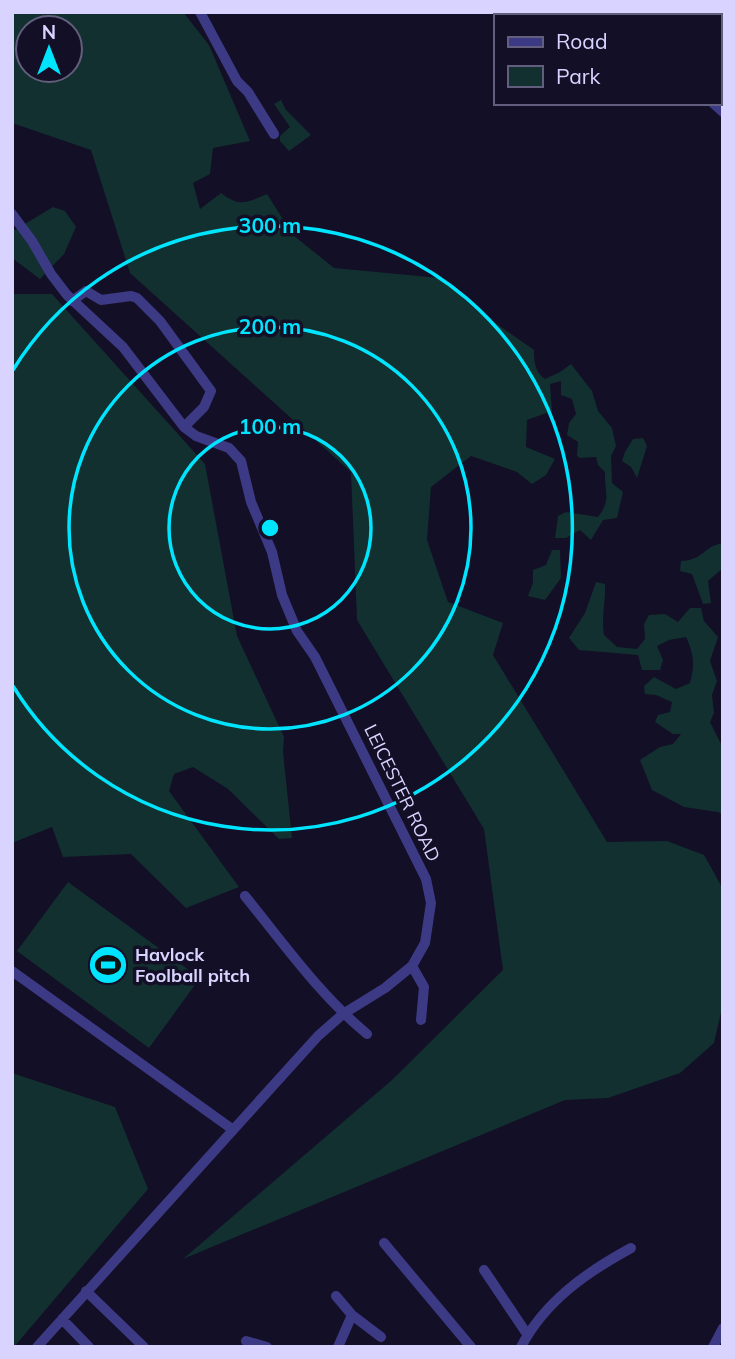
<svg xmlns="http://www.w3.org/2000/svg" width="735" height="1359" viewBox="0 0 735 1359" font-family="Mulish,sans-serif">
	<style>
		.green { fill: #12302f; fill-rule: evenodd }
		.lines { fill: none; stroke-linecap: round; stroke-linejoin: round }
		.minor { stroke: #3d3a85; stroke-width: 10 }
		.ring { fill: none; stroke: #00e5ff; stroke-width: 3.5 }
		.labels { text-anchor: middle; stroke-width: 7; stroke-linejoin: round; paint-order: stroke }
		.street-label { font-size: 18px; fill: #d9d4ff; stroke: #130f26 }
		.poi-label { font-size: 18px; font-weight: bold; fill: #d9d4ff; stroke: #130f26; text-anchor: start }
		.centre { fill: #00e5ff; stroke: #130f26; stroke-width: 3.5 }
		.ring-label { font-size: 21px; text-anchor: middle; font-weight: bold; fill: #00e5ff; stroke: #130f26; stroke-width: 7; stroke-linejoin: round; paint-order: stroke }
	</style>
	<rect width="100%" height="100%" fill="#130f26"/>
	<path class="green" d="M 12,12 L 183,12 L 209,45 L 250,141 L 213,148 L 210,174 L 193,183 L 200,209 L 221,193 C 239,207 246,203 267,194 L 293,235 L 334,268 L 440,278 L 474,308 L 534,350 C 534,363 535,372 545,379 L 560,372 L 571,364 L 592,391 L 598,411 L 612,428 L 616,446 L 611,456 L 612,483 L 623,492 L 617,518 L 603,520 L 591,540 L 580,530 L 566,538 L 555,538 L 558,516 L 566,512 L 598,517 C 612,499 604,492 605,472 L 598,465 L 596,457 L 579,458 L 577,455 L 578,442 L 567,435 L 569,423 L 576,414 L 572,399 L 561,395 L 561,381 L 550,384 L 552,411 L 527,420 L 526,447 L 555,459 L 546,475 L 532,484 L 517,472 L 471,456 L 431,487 L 427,540 L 448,602 L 503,623 L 493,655 L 607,842 L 667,841 L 704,855 L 723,889 L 723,1004 L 714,1043 L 680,1073 L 608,1098 L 565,1100 L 183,1259 L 392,1080 L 503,970 L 484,829 L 357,620 L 351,472 L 130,273 L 91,150 L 12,123 ZM 28,28 L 70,28 L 70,70 L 28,70 Z
		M 281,100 L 286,110 L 311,135 L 289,151 L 280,141 L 280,136 L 290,127 L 274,104 Z
		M 53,207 L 65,211 L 76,227 L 64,254 L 40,279 L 12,258 L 12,229 L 15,230 Z
		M 12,294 L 52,294 L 205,464 L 237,636 L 284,737 L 283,752 L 292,838 L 279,839 L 228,789 L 193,767 L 174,774 L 169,791 L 239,887 L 186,908 L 131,854 L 63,857 L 52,827 L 12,843 Z
		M 643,438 L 647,446 L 637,478 L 631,467 L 622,461 L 625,452 L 633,439 Z
		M 723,543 L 723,568 L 708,581 L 711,603 L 703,604 L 692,574 L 680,571 L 681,561 C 704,560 702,547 723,543 Z
		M 552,550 L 560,550 L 561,578 L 545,600 L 528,596 L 533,583 L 533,570 L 546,565 Z
		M 596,582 L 605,584 C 606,603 601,615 604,635 L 617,647 L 637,649 L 645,639 L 644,624 L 649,615 L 665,614 L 678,622 L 690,608 L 701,608 L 704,621 L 718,637 L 710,661 L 717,681 L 712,695 L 714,713 L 710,722 L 723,748 L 723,815 L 718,812 L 684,807 L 652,790 L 640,760 L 660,747 L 673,744 L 681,734 L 673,734 L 655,722 L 658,715 L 670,712 L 672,702 L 656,695 L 645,694 L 644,686 L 654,677 L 676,689 L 690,683 C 695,665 694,654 686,637 L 669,640 L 657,646 L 663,660 L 660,670 L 642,670 L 638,655 L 579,650 L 569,638 L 585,613 Z
		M 68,882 L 200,978 L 149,1048 L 17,951 Z
		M 12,1073 L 115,1107 L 148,1189 L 14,1347 Z"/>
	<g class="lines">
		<path class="minor" d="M 200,12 L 237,81 L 248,92 L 274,134
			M 665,12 L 667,16
			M 713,103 L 723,112
			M 12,214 L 32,241 L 51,274 L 67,295 L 123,347 L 184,427 L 196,436 L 229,448 L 241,461 L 251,502 L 272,552 L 282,595 L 297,631 L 315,657 L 426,879 L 431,903 L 425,943 L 412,966 L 385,988 L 343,1014 L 318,1036 L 37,1347
			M 72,301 L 86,291 L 101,300 L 131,296 L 137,298 L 160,321 L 211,391 L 204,407 L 184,427
			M 245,896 C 284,944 319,994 367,1034
			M 412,966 L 424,987 L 421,1020
			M 12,971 L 232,1129
			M 384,1243 L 471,1347
			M 484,1270 L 527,1334
			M 86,1291 L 144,1347
			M 336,1296 L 352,1315 L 338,1347
			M 352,1315 L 381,1337
			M 62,1319 L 89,1347
			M 246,1341 L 267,1347
			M 521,1347 C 545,1301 587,1272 631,1248
			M 713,1347 L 723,1328"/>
	</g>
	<g class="ring">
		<circle cx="270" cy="528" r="101"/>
		<circle cx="270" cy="528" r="201"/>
		<path d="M13 370A302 302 0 1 1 13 686"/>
	</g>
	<defs>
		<g id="stadium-disc" transform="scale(2.0125)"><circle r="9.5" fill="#00e5ff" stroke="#130f26"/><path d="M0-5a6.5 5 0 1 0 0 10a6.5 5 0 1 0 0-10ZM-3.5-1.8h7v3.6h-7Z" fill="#111"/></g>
	</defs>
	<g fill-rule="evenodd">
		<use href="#stadium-disc" x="108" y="965"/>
	</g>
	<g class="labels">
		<g class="street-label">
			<text transform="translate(402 793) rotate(64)" y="6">LEICESTER ROAD</text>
		</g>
		<g class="poi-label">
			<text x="135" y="961">Havlock<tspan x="135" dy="21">Foolball pitch</tspan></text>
		</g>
	</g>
	<circle cx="270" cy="528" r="10" class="centre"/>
	<g class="ring-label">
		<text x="270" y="233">300 m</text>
		<text x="270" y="334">200 m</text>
		<text x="270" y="434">100 m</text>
	</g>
	<rect width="735" height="1359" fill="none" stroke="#d9d4ff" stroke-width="28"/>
	<rect x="494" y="14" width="228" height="91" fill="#130f26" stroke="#625e7d" stroke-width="2"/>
	<rect x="508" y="37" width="35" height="10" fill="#3d3a85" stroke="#625e7d" stroke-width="2"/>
	<text x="556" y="49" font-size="21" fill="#d9d4ff">Road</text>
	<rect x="508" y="66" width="35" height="21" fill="#12302f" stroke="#625e7d" stroke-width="2"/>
	<text x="556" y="84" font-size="21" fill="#d9d4ff">Park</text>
	<g transform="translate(49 49)"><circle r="33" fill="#130f26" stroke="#625e7d" stroke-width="2"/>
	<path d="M0-5L12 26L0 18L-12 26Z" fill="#00e5ff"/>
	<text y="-10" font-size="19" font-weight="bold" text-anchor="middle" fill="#d9d4ff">N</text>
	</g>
</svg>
